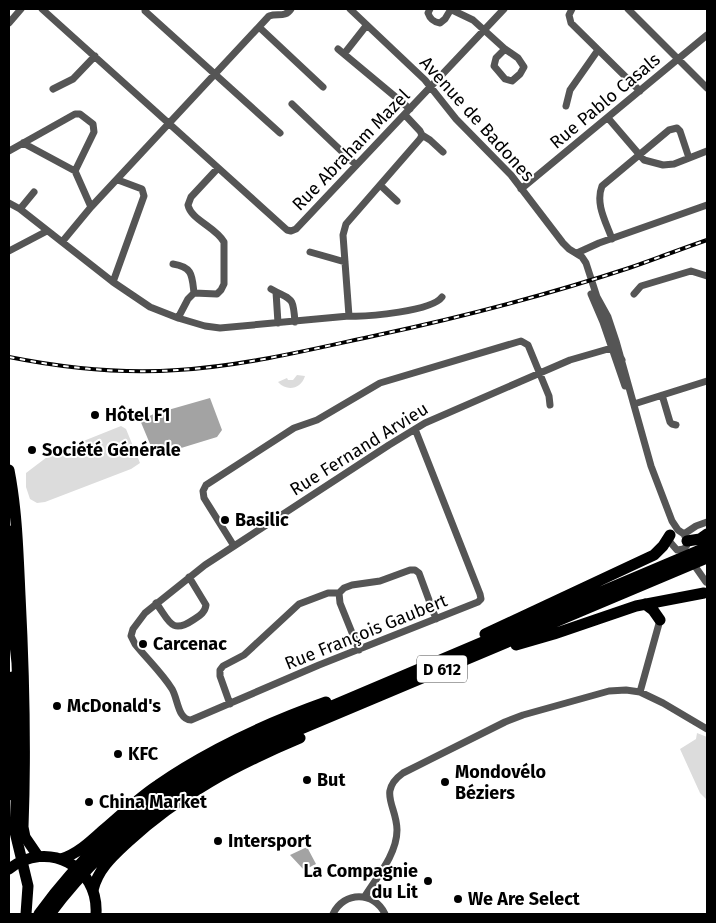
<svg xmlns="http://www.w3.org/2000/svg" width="716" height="923" viewBox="0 0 716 923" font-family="'Fira Sans',sans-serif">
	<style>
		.green { fill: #dcdcdc }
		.water { fill: #a3a3a3 }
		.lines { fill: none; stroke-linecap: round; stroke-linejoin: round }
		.minor { stroke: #555; stroke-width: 7 }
		.primary { stroke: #000; stroke-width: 11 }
		.trunk { stroke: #000; stroke-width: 11 }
		.rail-casing { stroke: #000; stroke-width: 4 }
		.rail { stroke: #fff; stroke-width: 2; stroke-dasharray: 5.5; stroke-linecap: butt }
		.poi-dot { fill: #000; stroke: #fff; stroke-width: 2 }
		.labels { text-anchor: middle; stroke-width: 4; stroke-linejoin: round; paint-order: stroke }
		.shield { fill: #fff; stroke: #4c4c4c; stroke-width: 1 }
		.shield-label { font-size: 16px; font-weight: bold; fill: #000 }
		.street-label { font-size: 18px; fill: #000; stroke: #fff }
		.poi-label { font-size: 18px; font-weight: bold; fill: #000; stroke: #fff; text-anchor: start }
	</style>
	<rect width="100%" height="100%" fill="#fff"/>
	<path class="green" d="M 297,375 L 305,376 C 301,389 287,392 278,382 L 287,378 L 288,380 L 293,380 Z
		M 121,426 L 126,429 L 140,463 L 131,469 L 45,502 L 37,503 L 30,499 L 26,487 L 26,473 L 51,454 Z
		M 697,733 L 707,737 L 707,800 L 700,793 L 680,749 L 696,739 Z"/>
	<path class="water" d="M 210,398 L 222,430 L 217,437 L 155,456 L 140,420 L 154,414 Z
		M 307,847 L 316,864 L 304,870 L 290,855 Z"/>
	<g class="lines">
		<path class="minor" d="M 42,9 L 287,230 L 291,231 L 296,229 L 504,9
			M 145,9 L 145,11 L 280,133
			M 350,9 L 425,80 L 456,119 L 511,175 L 563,243 L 569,249 L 582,257 L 586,263 L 597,297 L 608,317 L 616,341 L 651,466 L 672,521 L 678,530 L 684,534 L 687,541 L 687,545 L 684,549
			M 430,9 L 428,13 C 430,19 433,22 440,23 L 445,19 L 451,9
			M 450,9 L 473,20 L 505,49 L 496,58 L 494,66 L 505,79 L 512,81 L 520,74 L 524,67 L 518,58 L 505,49
			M 572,9 L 569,15 L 571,23 L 640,91
			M 628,9 L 707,88
			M 9,23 L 21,9
			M 259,27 L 323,87
			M 338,49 L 410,109
			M 344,54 L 366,26
			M 53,89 L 73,79 L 95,56
			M 292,104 L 356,165
			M 566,106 L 570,90 L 598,50
			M 405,115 L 420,131 L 422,135 L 430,140 L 443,152
			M 608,118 L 644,160 L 663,165 L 674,164 L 707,151
			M 23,143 L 75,171
			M 9,151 L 75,114 L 80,114 L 93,124 L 94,132 L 75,171 L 91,207
			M 380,185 L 397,201
			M 521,189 L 707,35
			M 9,203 L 20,209 L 113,282 L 150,307 L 178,318 L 205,326 L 220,328 L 349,316 C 368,317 432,311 442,297
			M 20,209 L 34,192
			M 612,239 C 606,222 595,204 602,186 L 669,130 L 677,128 L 680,131 L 689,158
			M 62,242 L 91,207 L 269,16 C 278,13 285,18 291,9
			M 9,251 L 47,231
			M 310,252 L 345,262
			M 577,253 L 599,243 L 707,205
			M 173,264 C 193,267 192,276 194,293
			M 113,282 L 144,196 L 142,189 L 118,180
			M 271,289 C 292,301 293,295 295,322
			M 276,292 L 278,323
			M 591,294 L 603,322 L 625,386
			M 634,294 L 641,286 L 691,271 L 707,276
			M 349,316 L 343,235 L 346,224 L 420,139 L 422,135
			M 178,318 L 188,299 L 194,293 L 217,294 L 221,290 L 224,284 L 224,242 C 216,227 191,220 188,205 L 191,197 L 218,168
			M 662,395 L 670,422 L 672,424 L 676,425
			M 634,404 L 707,381
			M 415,429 L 480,594 L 481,599 L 478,602 L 319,665 L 191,720 C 178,720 178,699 172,689 C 162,673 147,659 135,644 L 131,636 L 133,629 L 145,613 L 205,565 L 389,445 L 425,423 L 540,373 L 570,360 L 615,347 L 622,360
			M 684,534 L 696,526 L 707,522
			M 670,536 L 670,542 L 677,550 L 684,549
			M 234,546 L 204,498 L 203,491 L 206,485 L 294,428 L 317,420 L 380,383 L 521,341 L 528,345 L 549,396 L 550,405
			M 692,562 L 706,582
			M 339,593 L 344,588 L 352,585 L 380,581 L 410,570 L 415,570 L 419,573 L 436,619
			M 339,593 L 340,603 L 359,650
			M 156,603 C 169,620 171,635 193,620 C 199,616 205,613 206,605 L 189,577
			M 640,692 L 660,620
			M 230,704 L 220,676 L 220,670 L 223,666 L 244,655 L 299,604 L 328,593 L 339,593
			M 365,896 C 377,877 397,854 397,830 C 397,806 377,792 403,773 L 505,722 L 523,715 L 609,691 L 626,690 L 640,692 L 663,703 L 707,729
			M 333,914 C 344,891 374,891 385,914"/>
		<path class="primary" d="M 9,470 C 17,511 18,553 20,595 C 24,672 26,750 23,827 L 25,837 L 38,856
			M 9,531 L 13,636
			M 9,795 L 12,735 L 12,677
			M 9,869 C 47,839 99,866 96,914"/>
		<path class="trunk" d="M 687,541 L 700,539 L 707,534
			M 645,604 L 653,610 L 660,620
			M 13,626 L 17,663 L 19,720 L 15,832 L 28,886 L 26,914
			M 485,634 L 654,555 L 663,546 L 670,535
			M 516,645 L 554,634 L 636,606 L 704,593
			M 61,859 C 77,854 90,842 102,831 C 120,816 138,798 158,785 C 210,749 267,723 326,702
			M 93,890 C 98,869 113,856 128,842 C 178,795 238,764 300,738
			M 39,914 C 78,860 130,811 186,776 C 208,762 231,751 254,739 L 707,547
			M 50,914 C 81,872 124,830 167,799 C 197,778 230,761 263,745 L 707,558"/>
		<g class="rail-casing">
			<path id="rail" d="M 9,357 C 64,368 122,374 178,370 C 245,366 312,349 378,335 C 462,317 547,295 629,268 C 655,259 681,249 707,240"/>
		</g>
		<use href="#rail" class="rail"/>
	</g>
	<g class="poi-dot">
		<circle cx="95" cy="415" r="5"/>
		<circle cx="32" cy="450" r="5"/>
		<circle cx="225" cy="520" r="5"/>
		<circle cx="143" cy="644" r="5"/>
		<circle cx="57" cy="706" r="5"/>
		<circle cx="118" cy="754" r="5"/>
		<circle cx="307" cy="780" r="5"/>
		<circle cx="445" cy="782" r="5"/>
		<circle cx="89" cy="802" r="5"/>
		<circle cx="218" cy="841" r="5"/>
		<circle cx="428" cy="881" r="5"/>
		<circle cx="458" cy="899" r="5"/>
	</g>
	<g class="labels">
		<rect class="shield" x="417" y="655.5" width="50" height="27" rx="4"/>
		<g class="shield-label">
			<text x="442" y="675">D 612</text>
		</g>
		<g class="street-label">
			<text transform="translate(605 101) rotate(-40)" y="6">Rue Pablo Casals</text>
			<text transform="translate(477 119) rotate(48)" y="6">Avenue de Badones</text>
			<text transform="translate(351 150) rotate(-46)" y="6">Rue Abraham Mazel</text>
			<text transform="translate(359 449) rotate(-32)" y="6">Rue Fernand Arvieu</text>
			<text transform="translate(366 632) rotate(-22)" y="6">Rue François Gaubert</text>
		</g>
		<g class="poi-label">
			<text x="105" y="421">Hôtel F1</text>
			<text x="42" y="456">Société Générale</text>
			<text x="235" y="526">Basilic</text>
			<text x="153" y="650">Carcenac</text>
			<text x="67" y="712">McDonald's</text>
			<text x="128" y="760">KFC</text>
			<text x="455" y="778">Mondovélo<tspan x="455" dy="21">Béziers</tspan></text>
			<text x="317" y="786">But</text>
			<text x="99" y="808">China Market</text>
			<text x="228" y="847">Intersport</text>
			<text x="418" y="877" text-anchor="end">La Compagnie<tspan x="418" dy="21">du Lit</tspan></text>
			<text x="468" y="905">We Are Select</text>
		</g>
	</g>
	<rect width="716" height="923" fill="none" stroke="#000000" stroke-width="20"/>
</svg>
